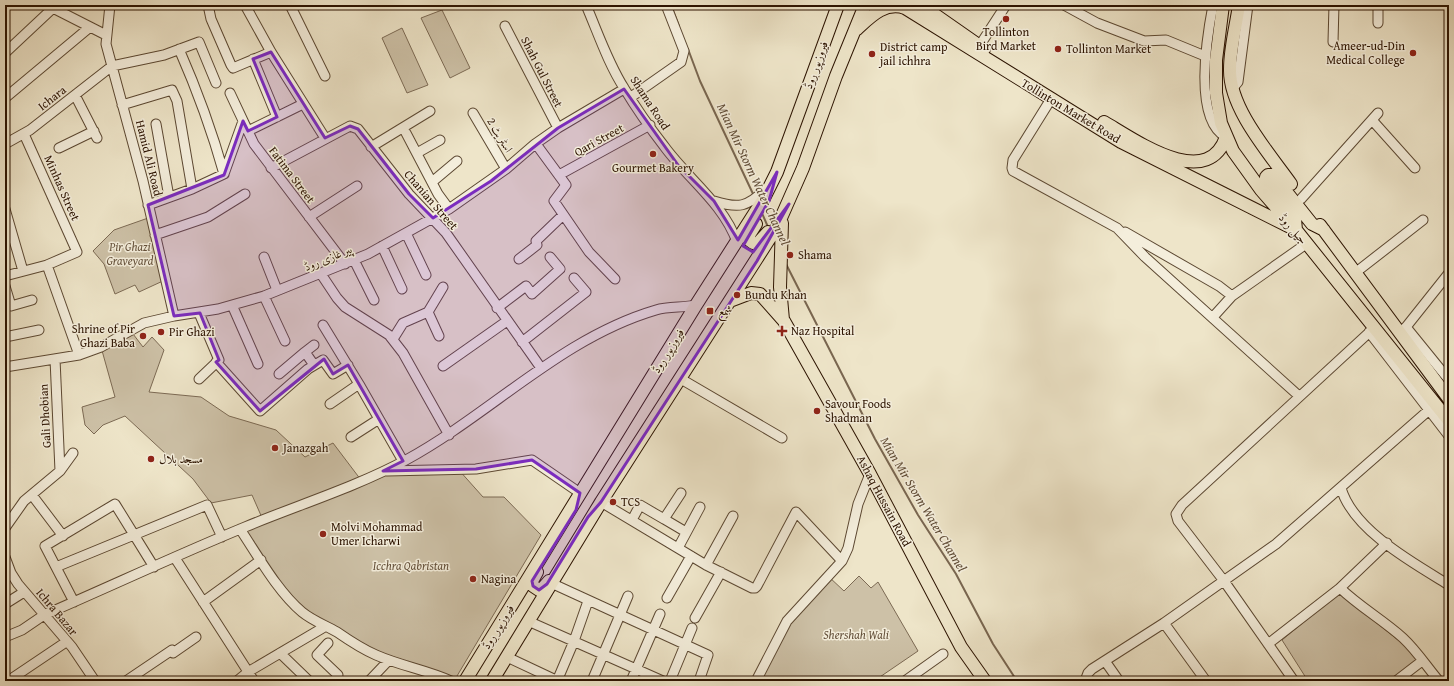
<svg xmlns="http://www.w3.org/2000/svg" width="1454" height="686" viewBox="0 0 1454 686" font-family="'Gentium Book Plus',Amiri,serif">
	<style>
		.green { fill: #cdc1a7; stroke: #7c6a54 }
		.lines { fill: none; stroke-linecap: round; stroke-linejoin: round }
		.stream { stroke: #796650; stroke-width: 2 }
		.minor-casing { stroke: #5c4832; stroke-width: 11 }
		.major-casing { stroke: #2c1300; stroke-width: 14 }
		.minor { stroke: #f4eedc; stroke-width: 9 }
		.major { stroke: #eee5c9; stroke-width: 12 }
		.marked { fill: #7b2cbf; fill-opacity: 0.2; stroke: #7b2cbf; stroke-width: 3; stroke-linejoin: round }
		.poi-dot { fill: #8f2418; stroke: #f4eedc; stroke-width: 1.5 }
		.labels { text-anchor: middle; stroke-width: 3; stroke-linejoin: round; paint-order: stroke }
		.poi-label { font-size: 12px; fill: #2c1300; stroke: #f4eedc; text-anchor: start }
		.street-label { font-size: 12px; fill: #2c1300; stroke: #f4eedc }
		.park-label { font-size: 12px; font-style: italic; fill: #64503a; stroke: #f4eedc }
		.water-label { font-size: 13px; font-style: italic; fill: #5f4b35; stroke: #f4eedc }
	</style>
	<rect width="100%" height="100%" fill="#eee5c9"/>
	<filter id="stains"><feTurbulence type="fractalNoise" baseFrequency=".005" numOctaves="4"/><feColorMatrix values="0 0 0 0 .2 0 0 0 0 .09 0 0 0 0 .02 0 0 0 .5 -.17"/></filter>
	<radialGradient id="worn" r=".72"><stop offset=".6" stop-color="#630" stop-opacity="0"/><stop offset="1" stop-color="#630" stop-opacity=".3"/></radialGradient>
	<path class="green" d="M 442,10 L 470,68 L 450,78 L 421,18 Z
		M 402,28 L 428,85 L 407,93 L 382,38 Z
		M 151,217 L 165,280 L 139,292 L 135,285 L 115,294 L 104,264 L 93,251 L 114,230 Z
		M 130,330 L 143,347 L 152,337 L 164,350 L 149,392 L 201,397 L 229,416 L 276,430 L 305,457 L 333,443 L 361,480 L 383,471 L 458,469 L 483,497 L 504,497 L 541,535 L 454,681 L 400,665 L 299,609 L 240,529 L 263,520 L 252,495 L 211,503 L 193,479 L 125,416 L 103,425 L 94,434 L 85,425 L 82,407 L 115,397 L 101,347 Z
		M 828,576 L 844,591 L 859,576 L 871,588 L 878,582 L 918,651 L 874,681 L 756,681 L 787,621 Z
		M 1339,593 L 1412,651 L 1417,660 L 1390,681 L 1308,681 L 1282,640 Z"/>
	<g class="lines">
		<path class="stream" d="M 671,5 L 679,26
			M 688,49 L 700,81 L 754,196
			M 761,211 L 768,227
			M 786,264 L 875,439 L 918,515 L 956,574 L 993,644 L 1017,681"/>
		<g class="minor-casing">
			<path id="minor" d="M 110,5 L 106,44 L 143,181 L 174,316
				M 208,5 L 211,19 L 231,65 L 233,68 L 271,52
				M 245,5 L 271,52 L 325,138
				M 290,5 L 325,76
				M 586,5 C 598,33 608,63 624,88 C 636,108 650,128 664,146 C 688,179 723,203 737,242
				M 1064,5 L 1097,23 L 1144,41 L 1166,40 L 1205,56
				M 1213,5 C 1207,36 1193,120 1226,137
				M 49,6 L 106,35
				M 1378,23 L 1378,5
				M 505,26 L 558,128
				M 1333,42 L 1334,5
				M 980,45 L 1006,5
				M 179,49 C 197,90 212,131 224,174 L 192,189
				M 5,53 L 53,8
				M 253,59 L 277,117
				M 1232,89 L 1238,82 L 1248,5
				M 230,93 L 254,144 L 345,264
				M 75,95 L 97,138
				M 631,97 L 681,62 L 684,51 L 666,5
				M 5,98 L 90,27
				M 1051,99 L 1013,160 L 1012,168 L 1013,171 L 1117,228 L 1145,257 L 1299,396
				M 122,105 L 172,90 L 177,101 L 192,189 L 148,205
				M 473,113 L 506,169
				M 1372,120 L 1415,168
				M 156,124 L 169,197
				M 248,131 L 303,104
				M 406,133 L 438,194 L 449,209
				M 5,144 L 30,130 L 112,66 L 164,55 L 199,42 L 216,83
				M 536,144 L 566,185 L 554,201 L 589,252 L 615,279
				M 371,147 L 430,111
				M 59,148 L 94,131
				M 417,153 L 440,140
				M 271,168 L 350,126 L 358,129 L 409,194 L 446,233 L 541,368
				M 224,174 L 243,121
				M 559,175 L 650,125
				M 432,182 L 457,161
				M 1301,199 L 1378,113
				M 714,201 C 739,209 747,207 766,189
				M 5,209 L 23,271
				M 309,217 L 357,186
				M 1125,232 L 1219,286 L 1232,296
				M 406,233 L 426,275
				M 155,235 L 208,217 L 245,194
				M 382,246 L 402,289
				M 264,257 L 277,290
				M 519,259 L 537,245 L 536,241 L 563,215
				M 354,260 L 374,300
				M 47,265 L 79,355
				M 1355,273 L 1423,220
				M 321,274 L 337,298 L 345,307 L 389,335 L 403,353 L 449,435
				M 5,276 L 47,265 L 77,252 L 24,134
				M 5,286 L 11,306 L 32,300
				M 264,296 L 285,341
				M 232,305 L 258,364
				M 497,308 L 526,286 L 532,294 L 560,269 L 550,257
				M 428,312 L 439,336
				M 1213,317 L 1232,296 L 1306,244
				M 323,325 L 359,384 L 403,461
				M 1406,327 L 1449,380
				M 1369,332 L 1449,436
				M 1399,333 L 1406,327 L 1449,273
				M 5,337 L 39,330
				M 393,339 L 403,323 L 428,312 L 443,287
				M 522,342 L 586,292 L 574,278
				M 314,345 L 305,352 L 314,365
				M 55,359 L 60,471
				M 216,362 L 260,411 L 308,369 L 323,360 L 333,374 L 348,365
				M 443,366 L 507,321
				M 5,367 L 79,355 L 101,347 L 144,323 L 174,316 L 218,309 L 264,296 L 368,254 L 449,209 L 506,169 L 535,144 L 558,128 L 624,89
				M 279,374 L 305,352
				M 199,379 L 219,360 L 199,313
				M 681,379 L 782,438
				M 330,404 L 359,384
				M 351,437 L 379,419
				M 387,471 L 476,469 L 532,460 L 580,493
				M 1341,488 C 1353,530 1413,563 1449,585
				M 32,495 L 63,536
				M 601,502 L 706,565 L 752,588 L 755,588 L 757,586 L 796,512 L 842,561
				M 664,519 L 686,532
				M 632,520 L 640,505 L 664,519 L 681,493
				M 5,528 L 24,501 L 60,471 L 73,453
				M 240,529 C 258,556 278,592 302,612 C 313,621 325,625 337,632 C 350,641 362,649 376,655 C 401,666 427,670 451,681
				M 678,548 L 700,507
				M 5,557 L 11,573 L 18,584 L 72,647 L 95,681
				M 175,558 L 254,681
				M 706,565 L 733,516
				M 56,567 L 207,505 L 222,537
				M 551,583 L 708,655 L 699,681
				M 1340,588 C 1360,607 1383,620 1403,638 C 1417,651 1427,667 1439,681
				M 667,598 L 691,556
				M 74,602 L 45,546 L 115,504 L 154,567
				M 203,602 L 261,560
				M 5,604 L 24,592
				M 695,618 L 721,572
				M 528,621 L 663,681
				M 1164,623 L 1206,681
				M 5,637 L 22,630 L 44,615 C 111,586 177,555 245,527 C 298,505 356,487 406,460 C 492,413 561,338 656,310 C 669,306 683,308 696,305
				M 328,643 L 317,655 L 338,675 L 332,681
				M 1268,644 L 1340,588 L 1387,543
				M 280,653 L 309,681
				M 507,657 L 558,681
				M 1105,661 L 1119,681
				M 8,681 L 66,642
				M 126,681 L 172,650 L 173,653 L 196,637
				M 237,681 L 248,672 L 326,626
				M 369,681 L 389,660
				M 557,681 L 574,641 L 588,601
				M 592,681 L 628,596
				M 631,681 L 660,614
				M 670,681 L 692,628
				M 756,681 L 787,621 L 842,561 L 848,548 L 858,504 L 870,474
				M 905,681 L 943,654
				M 1085,681 L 1088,673 L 1092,669 L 1164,623 L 1276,544 L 1429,410
				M 1294,681 L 1224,581 L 1178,521 L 1176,514 L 1182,505 L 1374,328
				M 1396,681 L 1422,661"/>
		</g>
		<g class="major-casing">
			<path id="major" d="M 921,5 L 984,49
				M 1223,5 L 1216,60 L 1216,93 L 1221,123 L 1233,151 L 1261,190 L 1296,230 L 1449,421
				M 1239,5 C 1236,26 1230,48 1230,69 C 1229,108 1269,153 1291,184
				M 857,29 C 870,17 885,1 905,8 L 1121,142 L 1296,230 L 1295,219 L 1266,183 L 1266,177 L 1268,175 L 1273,175 L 1312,224 L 1324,230
				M 1104,122 C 1135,140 1207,192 1226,137
				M 782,223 L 780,287 L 783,320
				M 756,224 L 749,235 L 749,240 L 753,243 L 757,244 L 768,232
				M 1320,225 L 1449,399
				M 730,301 L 751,293 L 760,294 L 784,321 L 870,474 L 961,647 L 985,681
				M 537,572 L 532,581 L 533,586 L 539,590 L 543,588 L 549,581
				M 465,681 L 696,305 L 763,200 L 777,172 L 838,5
				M 492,681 L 601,502 L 777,227 L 803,168 L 836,76 L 865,5"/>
		</g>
		<use href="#minor" class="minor"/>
		<use href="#major" class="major"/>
	</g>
	<path class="marked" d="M 271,52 L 325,138 L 350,126 L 358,129 L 409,194 L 433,218 L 491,181 L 558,128 L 624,89 L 678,165 L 714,201 L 738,240 L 777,172 L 769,201 L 743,246 L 753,252 L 789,204 L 757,261 L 601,502 L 588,517 L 547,584 L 539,590 L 533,586 L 532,581 L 576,510 L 580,493 L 532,460 L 476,469 L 383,471 L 403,461 L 348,365 L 333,374 L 324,359 L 260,411 L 216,362 L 219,360 L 200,313 L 174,316 L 148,205 L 224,175 L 243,121 L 248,131 L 277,117 L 253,59 Z"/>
	<g class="poi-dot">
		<circle cx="1006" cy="19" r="4"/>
		<circle cx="1058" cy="49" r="4"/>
		<circle cx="1413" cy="53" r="4"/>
		<circle cx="872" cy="54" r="4"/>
		<circle cx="653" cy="154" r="4"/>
		<circle cx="790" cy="255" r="4"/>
		<circle cx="737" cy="295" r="4"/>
		<rect x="706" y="307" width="8" height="8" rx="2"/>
		<path d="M780 325h4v4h4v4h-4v4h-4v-4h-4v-4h4z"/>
		<circle cx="161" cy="332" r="4"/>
		<circle cx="143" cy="336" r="4"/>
		<circle cx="817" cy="411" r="4"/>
		<circle cx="275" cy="448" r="4"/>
		<circle cx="151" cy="459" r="4"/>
		<circle cx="613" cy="502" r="4"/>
		<circle cx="323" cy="534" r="4"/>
		<circle cx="473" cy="579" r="4"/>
	</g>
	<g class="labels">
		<g class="poi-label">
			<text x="1006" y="36" text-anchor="middle">Tollinton<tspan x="1006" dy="14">Bird Market</tspan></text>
			<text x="1405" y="50" text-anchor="end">Ameer-ud-Din<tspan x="1405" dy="14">Medical College</tspan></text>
			<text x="880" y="51">District camp<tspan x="880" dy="14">jail ichhra</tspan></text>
			<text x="1066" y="53">Tollinton Market</text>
			<text x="653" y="172" text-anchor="middle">Gourmet Bakery</text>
			<text x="798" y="259">Shama</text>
			<text x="745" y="299">Bundu Khan</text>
			<text x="718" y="315">شمع</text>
			<text x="135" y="333" text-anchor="end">Shrine of Pir<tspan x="135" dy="14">Ghazi Baba</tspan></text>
			<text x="791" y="335">Naz Hospital</text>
			<text x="169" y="336">Pir Ghazi</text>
			<text x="825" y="408">Savour Foods<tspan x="825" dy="14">Shadman</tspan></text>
			<text x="283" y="452">Janazgah</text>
			<text x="159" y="463">مسجد بلال</text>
			<text x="621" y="506">TCS</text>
			<text x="331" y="531">Molvi Mohammad<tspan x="331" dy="14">Umer Icharwi</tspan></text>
			<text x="481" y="583">Nagina</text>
		</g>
		<g class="street-label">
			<text transform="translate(816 65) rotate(-70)" y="4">فیروزپور روڈ</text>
			<text transform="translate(542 72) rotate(63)" y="4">Shah Gul Street</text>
			<text transform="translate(52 98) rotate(-38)" y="4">Ichara</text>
			<text transform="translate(650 103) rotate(57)" y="4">Shama Road</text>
			<text transform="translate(1071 111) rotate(31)" y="4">Tollinton Market Road</text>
			<text transform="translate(500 135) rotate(59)" y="4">اسٹریٹ 2</text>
			<text transform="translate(599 140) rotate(-29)" y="4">Qari Street</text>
			<text transform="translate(149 158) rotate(76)" y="4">Hamid Ali Road</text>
			<text transform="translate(292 175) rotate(53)" y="4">Fatima Street</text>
			<text transform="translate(62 188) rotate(66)" y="4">Minhas Street</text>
			<text transform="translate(431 200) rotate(49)" y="4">Chanian Street</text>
			<text transform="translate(1293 229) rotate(49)" y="4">جیل روڈ</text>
			<text transform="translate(328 258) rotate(-22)" y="4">پیر غازی روڈ</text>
			<text transform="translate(668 351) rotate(-58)" y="4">فیروزپور روڈ</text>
			<text transform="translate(45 416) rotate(-93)" y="4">Gali Dhobian</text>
			<text transform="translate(884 501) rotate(62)" y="4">Ashaq Hussain Road</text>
			<text transform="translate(57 612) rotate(50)" y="4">Ichra Bazar</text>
			<text transform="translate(498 627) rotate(-58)" y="4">فیروزپور روڈ</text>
		</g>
		<g class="park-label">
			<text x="130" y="251">Pir Ghazi<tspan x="130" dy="14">Graveyard</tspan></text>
			<text x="411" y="570">Icchra Qabristan</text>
			<text x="856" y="639">Shershah Wali</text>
		</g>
		<g class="water-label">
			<text transform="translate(754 174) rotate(65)" y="5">Mian Mir Storm Water Channel</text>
			<text transform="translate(924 504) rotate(59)" y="5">Mian Mir Storm Water Channel</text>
		</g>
	</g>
	<rect width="1454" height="686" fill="none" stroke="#eee5c9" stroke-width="20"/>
	<rect x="6" y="6" width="1442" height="674" fill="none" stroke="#2c1300" stroke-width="2"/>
	<rect x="10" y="10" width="1434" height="666" fill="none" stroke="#2c1300"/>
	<rect width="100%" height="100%" filter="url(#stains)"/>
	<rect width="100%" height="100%" fill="url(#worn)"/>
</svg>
